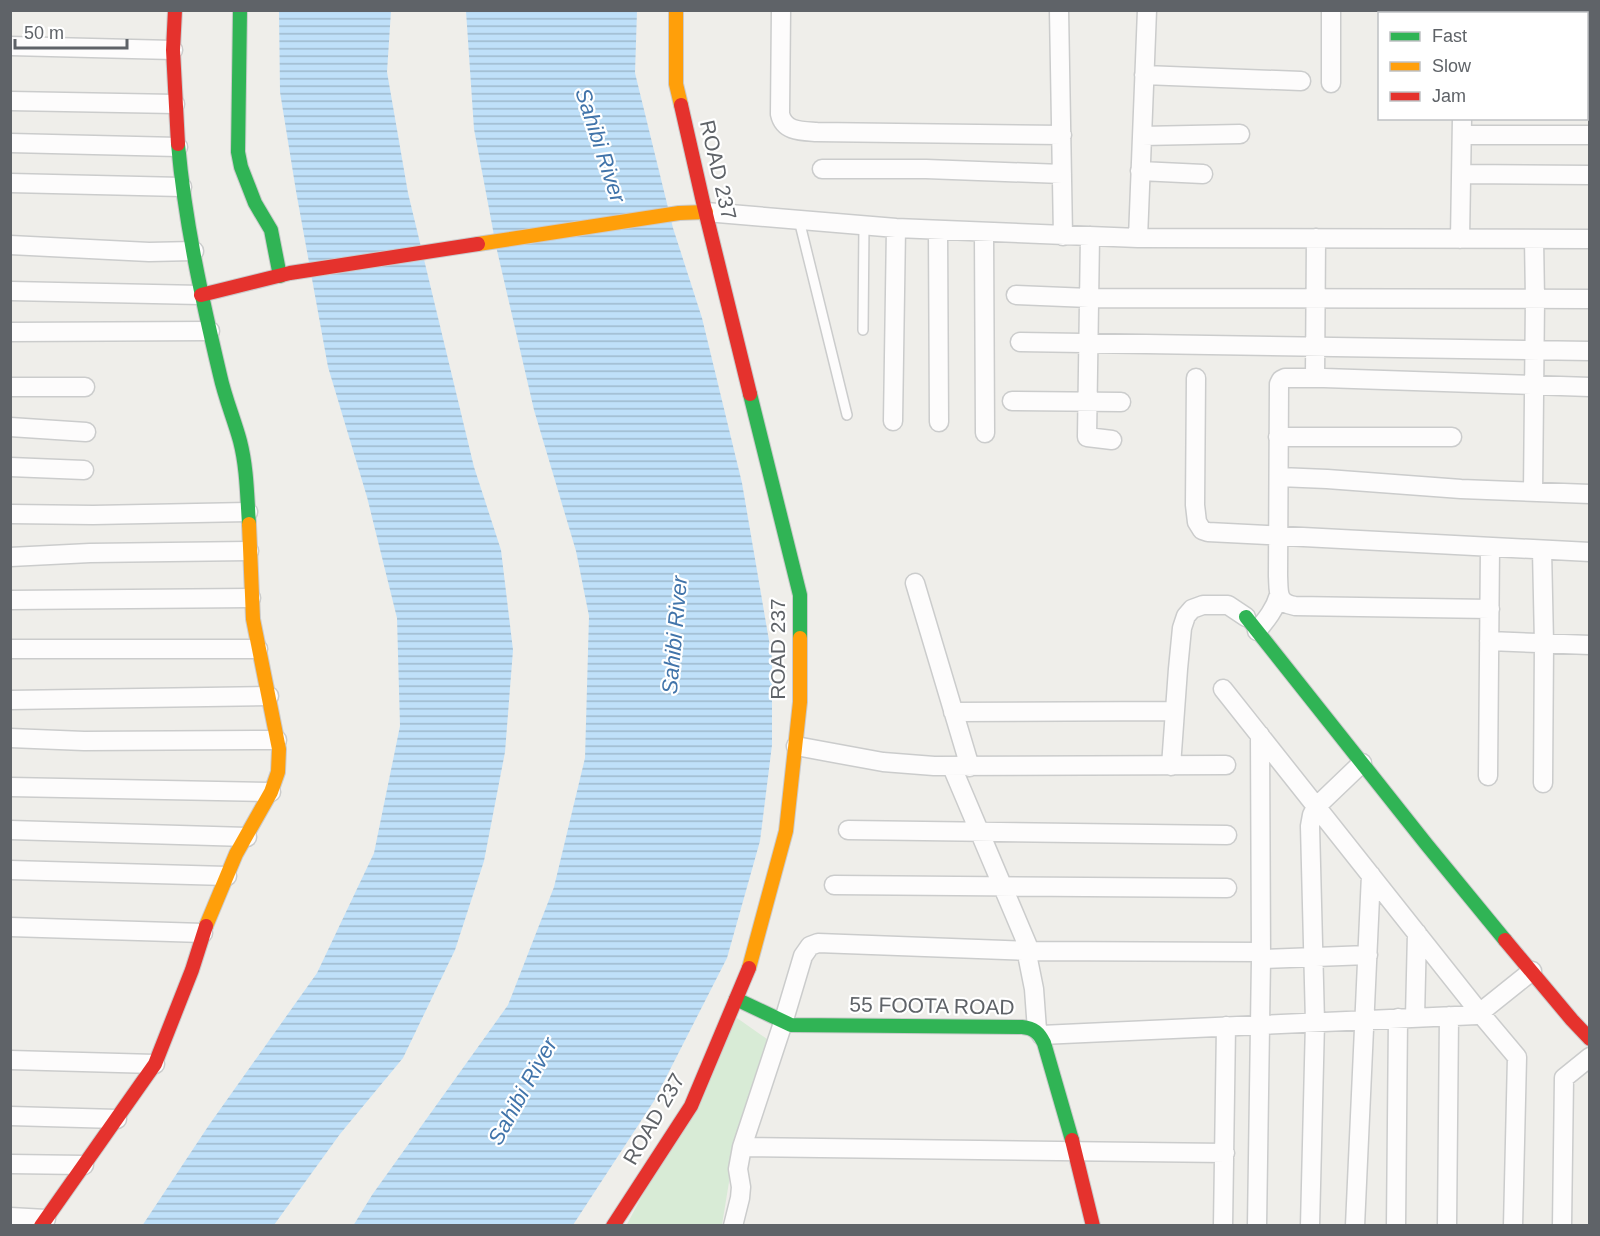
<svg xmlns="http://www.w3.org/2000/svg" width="1600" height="1236" viewBox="0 0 1600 1236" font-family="Arial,sans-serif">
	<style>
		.park { fill: #d8ebd6 }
		.water { fill: url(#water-rules) }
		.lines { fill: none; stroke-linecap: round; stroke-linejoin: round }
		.lane-casing { stroke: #cbcccc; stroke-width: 12 }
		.street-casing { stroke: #cbcccc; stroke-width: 21 }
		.fast-casing { stroke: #cacacb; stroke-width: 16 }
		.slow-casing { stroke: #cacacb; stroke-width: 16 }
		.jam-casing { stroke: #cacacb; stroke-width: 16 }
		.lane { stroke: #fdfcfc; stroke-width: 9 }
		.street { stroke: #fdfcfc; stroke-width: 18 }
		.fast { stroke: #30b455; stroke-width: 14 }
		.slow { stroke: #ff9f0a; stroke-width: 14 }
		.jam { stroke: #e5322d; stroke-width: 14 }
		.labels { text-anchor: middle; stroke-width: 4.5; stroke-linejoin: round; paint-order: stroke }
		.street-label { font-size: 21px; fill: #5f6368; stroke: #fff }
		.water-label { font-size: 22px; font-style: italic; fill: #4174aa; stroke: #fff }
	</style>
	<defs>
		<pattern id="water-rules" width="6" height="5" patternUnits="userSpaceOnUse" patternTransform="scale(1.5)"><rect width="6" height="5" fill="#bfe0f9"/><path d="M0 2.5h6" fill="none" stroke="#9eb9cd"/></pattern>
	</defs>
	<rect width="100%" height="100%" fill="#efeeea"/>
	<path class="park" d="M 737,1018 L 767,1039 L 730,1156 L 729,1182 L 722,1225 L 626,1226 Z"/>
	<path class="water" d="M 279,11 L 391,11 L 387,72 L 408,193 L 474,467 L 501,550 L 513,650 L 505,752 L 484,861 L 455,950 L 403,1058 L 340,1134 L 274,1225 L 142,1226 L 209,1125 L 317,973 L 374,853 L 400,726 L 397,618 L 367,497 L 328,367 L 296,191 L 280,92 Z
		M 466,11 L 637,11 L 635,73 L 673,228 L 702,318 L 742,483 L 772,658 L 772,745 L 760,841 L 727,958 L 654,1101 L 573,1225 L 353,1226 L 372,1195 L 508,1005 L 554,887 L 585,758 L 589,616 L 576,551 L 534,410 L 496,246 L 474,129 Z"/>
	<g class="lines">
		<g class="lane-casing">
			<path id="lane" d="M 799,220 L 847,415
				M 863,330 L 864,225"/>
		</g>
		<g class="street-casing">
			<path id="street" d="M 781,10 L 780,114 C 784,132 802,131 817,132 L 1062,135
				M 1059,10 L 1063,236
				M 1331,10 L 1331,83
				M 1393,10 L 1393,14
				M 1462,10 L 1462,14
				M 10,46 L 173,50
				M 1586,54 L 1590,54
				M 1144,75 L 1301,81
				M 10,101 L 175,104
				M 1462,135 L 1590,135
				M 1142,136 L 1240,134
				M 10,143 L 178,147
				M 822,169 L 926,169 L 1062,174
				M 1140,171 L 1203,174
				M 1461,174 L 1590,175
				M 10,183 L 182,187
				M 706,212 L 896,228 L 1138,238 L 1590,239
				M 938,230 L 939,422
				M 984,233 L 985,433
				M 1090,236 L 1087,437 L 1112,440
				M 1138,238 L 1147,10
				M 1460,239 L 1462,118
				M 10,245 L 149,252 L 194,251
				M 10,291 L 201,295
				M 1016,295 L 1089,298 L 1590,299
				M 10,332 L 210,331
				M 1020,342 L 1590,351
				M 1196,378 L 1195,505 L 1197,522 L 1202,530 L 1208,532 L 1590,552
				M 1315,378 L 1316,238
				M 10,387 L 85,387
				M 1012,401 L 1121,402
				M 893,421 L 896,228
				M 10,427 L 86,432
				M 1278,437 L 1452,437
				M 10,467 L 84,470
				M 1279,477 L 1327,479 L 1461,489 L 1590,494
				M 1533,492 L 1535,299 L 1534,239
				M 10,514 L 93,515 L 248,512
				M 1542,550 L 1544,643 L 1543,783
				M 10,557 L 90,553 L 249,551
				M 915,583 L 970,767
				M 10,600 L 251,598
				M 1490,609 L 1295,606 C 1276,603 1279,591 1278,576 L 1279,384 L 1281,380 L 1285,378 L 1324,378 L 1590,387
				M 1257,631 C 1267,619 1275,609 1279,595
				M 1489,641 L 1590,645
				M 10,649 L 258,649
				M 1223,689 L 1480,1013 L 1517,1057 L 1513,1226
				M 10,700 L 269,696
				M 953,712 L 1175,711
				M 10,738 L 84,741 L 277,740
				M 796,746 L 883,762 L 934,766 L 1226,765
				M 1171,766 L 1178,669 L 1182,628 L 1186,616 L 1192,609 L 1203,605 L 1228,605 L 1246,617
				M 952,767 L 1030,951
				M 1488,776 L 1490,547
				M 10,787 L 271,792
				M 10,830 L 247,837
				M 848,830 L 1227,835
				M 10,870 L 227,876
				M 834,885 L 1227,888
				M 10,927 L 203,933
				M 1026,949 L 1034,989 L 1037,1030
				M 1261,959 L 1368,955
				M 1415,1017 L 1417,933
				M 1041,1035 L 1477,1015 L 1532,971
				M 10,1060 L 155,1064
				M 10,1116 L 117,1119
				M 1225,1153 L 742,1147 L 783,1023 L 803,956 L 810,946 L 818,943 L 1030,951 L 1261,952
				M 10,1164 L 84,1165
				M 10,1217 L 46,1219
				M 733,1226 L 740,1198 L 741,1187 L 738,1169 L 742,1147
				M 1223,1226 L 1226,1026
				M 1257,1226 L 1261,959 L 1260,735
				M 1310,1226 L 1315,1022 L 1310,826 L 1312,815 L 1316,807 L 1362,763
				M 1355,1226 L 1371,875
				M 1396,1226 L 1398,1018
				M 1447,1226 L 1449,1016
				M 1562,1226 L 1564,1078 L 1590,1057"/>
		</g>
		<g class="fast-casing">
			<path id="fast" d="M 240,10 L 238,152 L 241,167 L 255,203 L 271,230 L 280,276
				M 178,144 C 185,223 202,299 220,375 C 225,398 234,419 240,441 C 247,468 247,496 249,524
				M 750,394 L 800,595 L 800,638
				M 1246,617 L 1427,845 L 1505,940
				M 736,999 L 791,1025 L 1022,1027 C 1034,1028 1039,1033 1044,1043 L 1072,1140"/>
		</g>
		<g class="slow-casing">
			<path id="slow" d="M 676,10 L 676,84 L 681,105
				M 478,244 L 679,213 L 706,212
				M 206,926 L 236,854 L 271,792 L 278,772 L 279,749 L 253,619 L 249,524
				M 749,968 L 786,831 L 800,702 L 800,638"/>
		</g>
		<g class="jam-casing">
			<path id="jam" d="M 175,10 L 173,50 L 178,144
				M 681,105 L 703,202 L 750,394
				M 201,295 L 290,273 L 478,244
				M 1505,940 L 1572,1020 L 1590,1039
				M 1072,1140 L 1093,1226
				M 41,1226 L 155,1064 L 192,970 L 206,926
				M 613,1226 L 691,1106 L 749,968"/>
		</g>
		<use href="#lane" class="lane"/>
		<use href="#street" class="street"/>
		<use href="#fast" class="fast"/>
		<use href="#slow" class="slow"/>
		<use href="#jam" class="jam"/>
	</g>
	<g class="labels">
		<g class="street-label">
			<text transform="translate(718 170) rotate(77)" y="7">ROAD 237</text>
			<text transform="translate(778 649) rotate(-90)" y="7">ROAD 237</text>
			<text transform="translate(932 1006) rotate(1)" y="7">55 FOOTA ROAD</text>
			<text transform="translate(654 1119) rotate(-60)" y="7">ROAD 237</text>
		</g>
		<g class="water-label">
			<text transform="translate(601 145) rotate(72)" y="8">Sahibi River</text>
			<text transform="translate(674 635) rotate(-85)" y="8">Sahibi River</text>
			<text transform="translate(522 1091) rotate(-61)" y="8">Sahibi River</text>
		</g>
	</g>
	<rect width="1600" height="1236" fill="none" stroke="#5f6368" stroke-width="24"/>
	<rect x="1378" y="12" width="210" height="108" fill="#ffffff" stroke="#bfc1c3" stroke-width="1.5"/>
	<rect x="1390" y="32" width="30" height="9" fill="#30b455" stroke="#bfc1c3" stroke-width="1.5"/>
	<text x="1432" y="42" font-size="18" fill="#5f6368">Fast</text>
	<rect x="1390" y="62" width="30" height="9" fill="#ff9f0a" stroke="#bfc1c3" stroke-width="1.5"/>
	<text x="1432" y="72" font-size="18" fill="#5f6368">Slow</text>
	<rect x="1390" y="92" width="30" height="9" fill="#e5322d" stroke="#bfc1c3" stroke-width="1.5"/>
	<text x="1432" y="102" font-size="18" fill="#5f6368">Jam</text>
	<path d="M15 39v9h112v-9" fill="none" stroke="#5f6368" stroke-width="3"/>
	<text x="24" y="39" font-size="18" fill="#5f6368" stroke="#ffffff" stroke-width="4.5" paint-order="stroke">50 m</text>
</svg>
